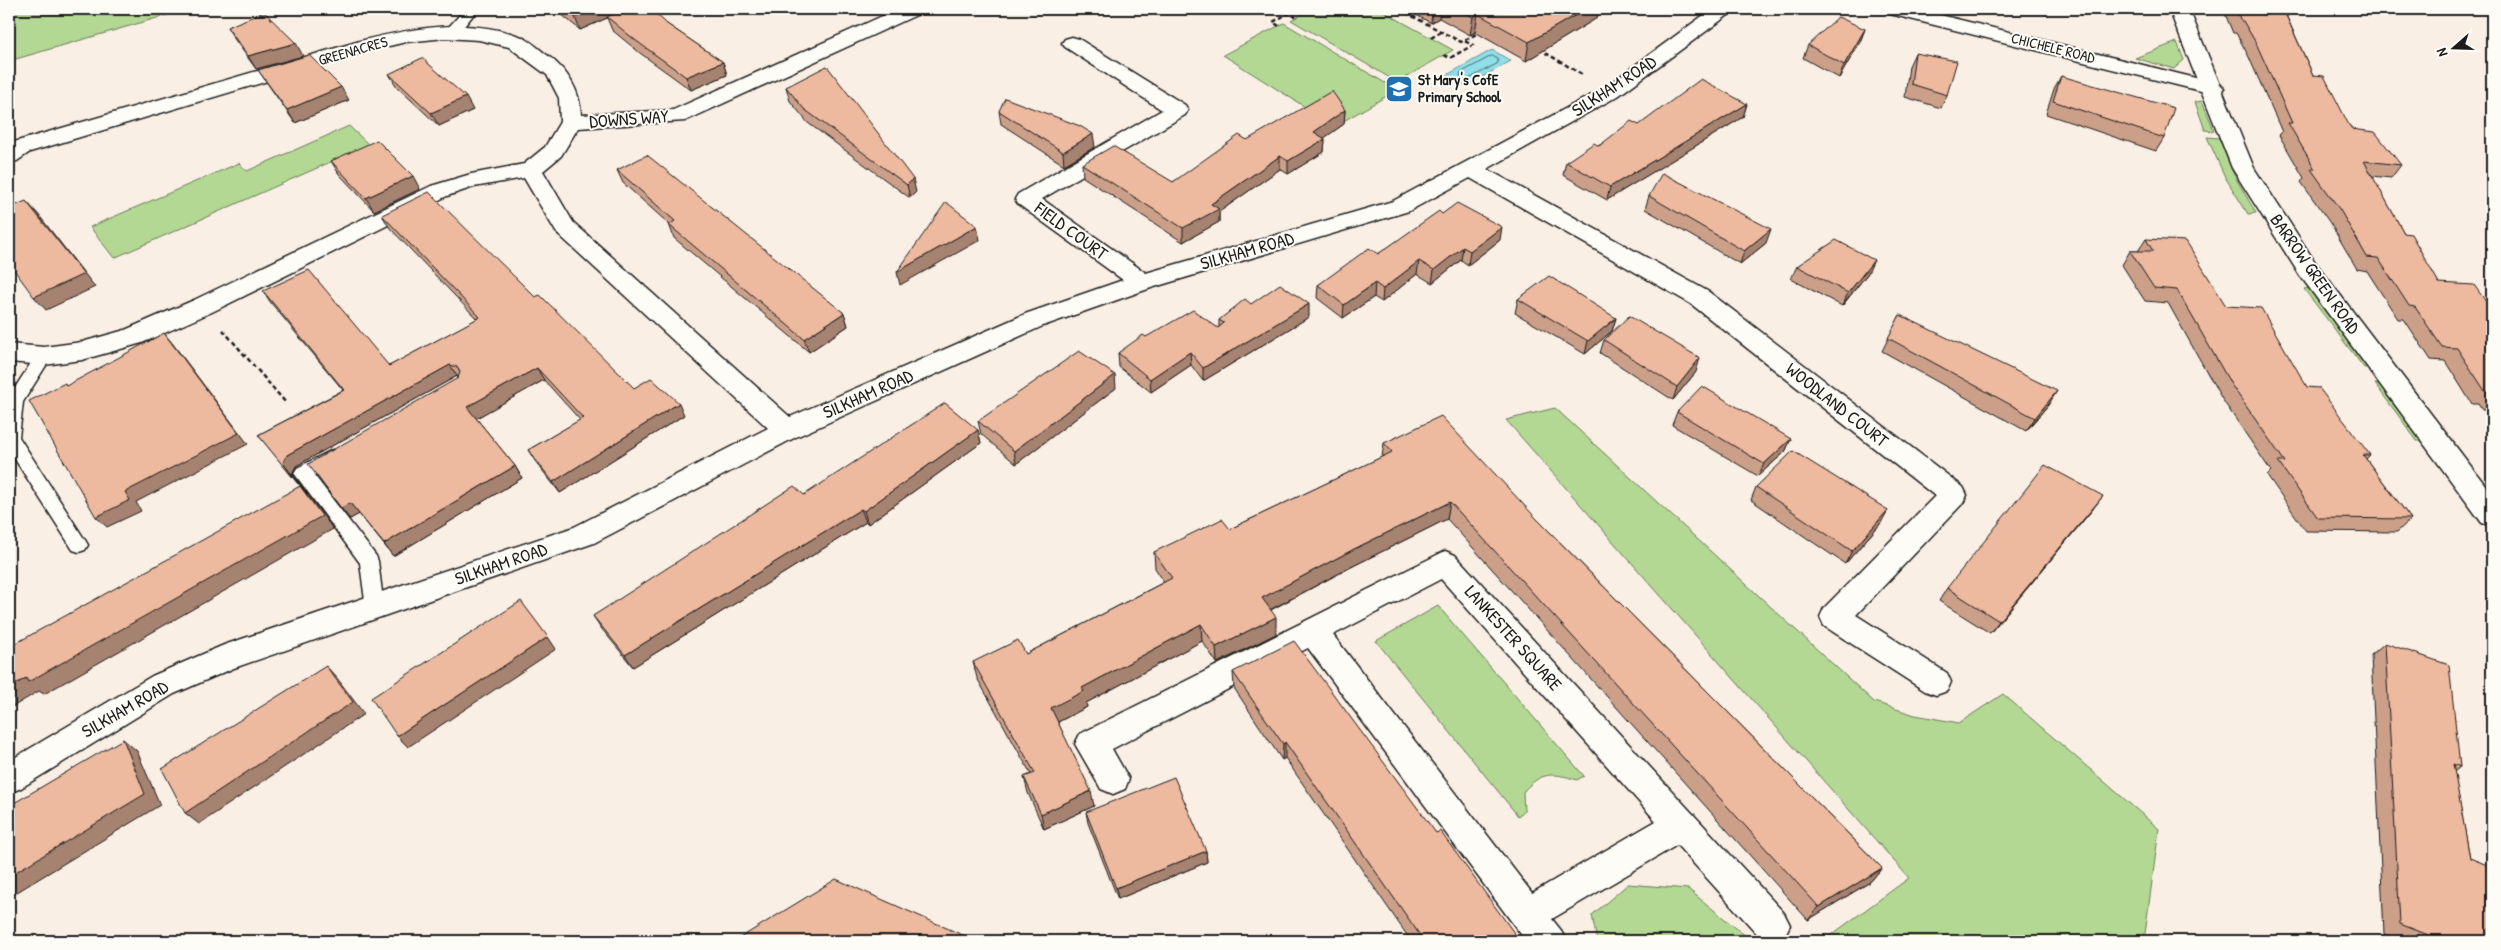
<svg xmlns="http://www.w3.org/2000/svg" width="2501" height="950" viewBox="0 0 2501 950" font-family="'Patrick Hand',sans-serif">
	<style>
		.green { fill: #b3d893; stroke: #687a58 }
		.water { fill: #8edfe7; stroke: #609196 }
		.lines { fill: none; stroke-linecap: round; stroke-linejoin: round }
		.shore { stroke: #4a6a6d; stroke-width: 1 }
		.lane-casing { stroke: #1c1c1c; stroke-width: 3 }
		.street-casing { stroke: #1c1c1c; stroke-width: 3 }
		.secondary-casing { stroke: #1c1c1c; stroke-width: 3 }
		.path { stroke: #1c1c1c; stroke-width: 2.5; stroke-dasharray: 4.5 3; stroke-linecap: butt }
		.lane { fill: #fdfcf7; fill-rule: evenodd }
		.street { fill: #fdfcf7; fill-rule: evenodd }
		.secondary { fill: #fdfcf7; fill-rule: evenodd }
		.wall { fill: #cc9f89; stroke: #1c1c1c }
		.shaded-wall { fill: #a6826f; stroke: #1c1c1c }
		.building { fill: #edb99f; stroke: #1c1c1c }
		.labels { text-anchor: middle; stroke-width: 4; stroke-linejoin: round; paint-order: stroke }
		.far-street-label { font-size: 15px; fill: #1c1c1c; stroke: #fdfcf7 }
		.far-poi-label { font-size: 15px; font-weight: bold; fill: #1c1c1c; stroke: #fdfcf7; text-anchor: start }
		.street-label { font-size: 18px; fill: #1c1c1c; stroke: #fdfcf7 }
	</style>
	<rect width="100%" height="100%" fill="#faefe5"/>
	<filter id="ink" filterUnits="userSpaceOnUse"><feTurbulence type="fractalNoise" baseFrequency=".02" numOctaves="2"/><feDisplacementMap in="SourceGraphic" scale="10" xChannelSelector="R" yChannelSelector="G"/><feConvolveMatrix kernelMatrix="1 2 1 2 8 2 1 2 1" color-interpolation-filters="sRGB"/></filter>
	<g filter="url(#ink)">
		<path class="green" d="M 9,9 L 188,9 L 9,61 Z
			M 1313,9 L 1379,9 L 1453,50 L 1397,82 L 1291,20 Z
			M 1284,23 L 1397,90 L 1335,126 L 1223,55 Z
			M 2177,42 L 2184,60 L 2174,69 L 2135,58 Z
			M 2202,101 L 2214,130 L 2212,131 L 2205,130 L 2195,102 Z
			M 349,126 L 369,145 L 114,258 L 90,227 L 239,163 L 247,171 Z
			M 2207,137 L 2219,138 L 2234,175 L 2256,213 L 2248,214 L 2225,177 Z
			M 2310,288 L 2371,367 L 2364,368 L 2304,289 Z
			M 2383,383 L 2423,441 L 2417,441 L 2375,384 Z
			M 1555,408 L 1874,702 L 1915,715 L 1959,723 L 2003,694 L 2159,829 L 2144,941 L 1823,941 L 1909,878 L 1506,420 Z
			M 1438,606 L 1584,776 L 1577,780 C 1553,772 1540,772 1523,792 L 1524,811 L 1518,816 L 1376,641 Z
			M 1628,884 L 1688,889 L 1752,941 L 1597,941 L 1592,915 Z"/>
		<path class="water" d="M 1492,50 L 1511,61 L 1466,86 L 1447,75 Z"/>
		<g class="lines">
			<path class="shore" d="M 1492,56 L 1498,59 L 1498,63 L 1467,80 L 1460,76 L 1461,73 Z"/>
			<g class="lane-casing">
				<path id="lane" d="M 465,9 L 478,9 L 457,35 L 447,35 L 446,32 L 447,29 Z
					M 44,350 L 50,352 L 52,356 L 23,402 L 19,437 L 85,540 L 88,545 L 85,550 L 79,552 L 73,550 L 9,450 L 9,397 L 38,352 Z
					M 332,450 L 338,452 L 341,457 L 338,462 L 314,475 L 376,556 L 378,561 L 384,608 L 382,614 L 375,616 L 368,614 L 366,608 L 360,563 L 294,473 L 297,468 Z"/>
			</g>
			<g class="street-casing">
				<path id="street" d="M 898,9 L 924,9 L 921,13 L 685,121 L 578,128 L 561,156 L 543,171 L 573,222 L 790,417 L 1025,314 L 1123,280 L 1018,204 L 1015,199 L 1018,194 L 1162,110 L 1065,47 L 1062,43 L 1065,39 L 1072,37 L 1079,39 L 1185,105 L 1188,110 L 1185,115 L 1042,199 L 1146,273 L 1393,201 L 1604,88 L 1712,9 L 1734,9 L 1731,13 L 1618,96 L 1487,169 L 1709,292 L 1963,487 L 1967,495 L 1963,503 L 1856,615 L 1947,673 L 1951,682 L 1947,691 L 1936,695 L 1925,691 L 1824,626 L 1820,617 L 1824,608 L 1935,496 L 1691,304 L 1470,178 L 1409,211 L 1151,288 L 1043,326 L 796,437 L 594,543 L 234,668 L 174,694 L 21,788 L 9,793 L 9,761 L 152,676 L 224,645 L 574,527 L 768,428 L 556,232 L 524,178 L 474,187 L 447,196 L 212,312 L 142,343 L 82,360 L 44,365 L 9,362 L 9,344 L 44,347 L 82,342 L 125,330 L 194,300 L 431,186 L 471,174 L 524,164 L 545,147 L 560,122 L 559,98 L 547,75 L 509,47 L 479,40 L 445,38 L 406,42 L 372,50 L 30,152 L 17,161 L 9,163 L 9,146 L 14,142 L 360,41 C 412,28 470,17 522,37 C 531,41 539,49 547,55 C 567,70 580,89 581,115 L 673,110 Z
					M 1883,9 L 1916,9 L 2220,84 L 2224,88 L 2220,92 L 2213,94 L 1886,13 Z
					M 1445,551 L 1455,555 L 1784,913 L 1790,925 L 1784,937 L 1774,941 L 1760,937 L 1677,845 L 1552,919 L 1560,929 L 1566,941 L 1526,941 L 1308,648 L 1112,749 L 1129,779 L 1125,789 L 1113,794 L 1101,789 L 1075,744 L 1080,734 ZM 1441,579 L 1656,821 L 1532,893 L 1333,635 Z"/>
			</g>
			<g class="secondary-casing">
				<path id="secondary" d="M 2169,9 L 2189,9 L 2254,168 L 2315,262 L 2492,494 L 2492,526 L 2482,523 L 2299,274 L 2232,168 Z"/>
			</g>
			<path class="path" d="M 1399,9 L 1461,42 L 1480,32
				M 1279,26 L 1273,22 L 1289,13 L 1296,17
				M 1431,38 L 1441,32
				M 1539,49 L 1583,75
				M 1444,55 L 1450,58 L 1473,45 L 1464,41
				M 223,330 L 286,403"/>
			<use href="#lane" class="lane"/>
			<use href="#street" class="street"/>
			<use href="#secondary" class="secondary"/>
		</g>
		<path class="wall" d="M 555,9 L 617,9 L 618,12 L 667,24 L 723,62 L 727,75 L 691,90 L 640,53 L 612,30 L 607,18 L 580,30 Z
			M 1405,9 L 1607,9 L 1598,14 L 1597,18 L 1526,61 L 1475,32 L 1470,35 L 1439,18 L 1431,23 Z
			M 2223,9 L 2292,9 L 2288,16 L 2286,15 L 2313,75 L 2351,129 L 2401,165 L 2391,178 L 2372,176 L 2404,233 L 2439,283 L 2492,310 L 2492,418 L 2487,410 L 2482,410 L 2478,404 L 2472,404 L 2445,361 L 2431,360 L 2404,319 L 2398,319 L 2367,271 L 2357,269 L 2330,223 L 2301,182 L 2304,178 L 2279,135 L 2282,132 L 2248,55 L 2236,33 L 2233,33 Z
			M 227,27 L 303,56 L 256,69 L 235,40 Z
			M 1865,29 L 1860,42 L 1839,78 L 1803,58 L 1808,45 Z
			M 1915,53 L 1947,95 L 1941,108 L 1905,97 L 1909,66 Z
			M 258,70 L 349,100 L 295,123 L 267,83 Z
			M 389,74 L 473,110 L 439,126 L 397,87 Z
			M 2061,76 L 2164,138 L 2156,151 L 2046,114 L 2054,89 Z
			M 786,87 L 916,192 L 910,198 L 808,123 L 790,101 Z
			M 1747,104 L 1743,117 L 1607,200 L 1563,175 L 1566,162 L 1639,125 Z
			M 1345,110 L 1344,124 L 1324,138 L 1325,139 L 1324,152 L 1288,174 L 1280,169 L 1219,212 L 1219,222 L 1183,242 L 1083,177 L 1082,164 L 1173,182 L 1247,140 Z
			M 999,111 L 1095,147 L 1064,165 L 1001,124 Z
			M 331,161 L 420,189 L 374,211 L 339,174 Z
			M 617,170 L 844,313 L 848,326 L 809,352 L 674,238 L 669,224 L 623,183 Z
			M 1649,196 L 1766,243 L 1740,264 L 1645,209 Z
			M 1442,214 L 1500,240 L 1468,265 L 1461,260 L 1432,283 L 1417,274 L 1382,302 L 1374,297 L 1343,318 L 1317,298 L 1318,285 L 1378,254 Z
			M 382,215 L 535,297 L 634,388 L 684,415 L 560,493 L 535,461 L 528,450 L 580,420 L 544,380 L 476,418 L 515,466 L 522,478 L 393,556 L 359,514 L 350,519 L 458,377 L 457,376 L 296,466 L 292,474 L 308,495 L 258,435 L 343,390 L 271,303 L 263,291 L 389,366 L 477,319 L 389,227 Z
			M 2146,239 L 2226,306 L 2307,387 L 2370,455 L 2366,459 L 2411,519 L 2397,532 L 2306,531 L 2267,475 L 2271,471 L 2222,399 L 2168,303 L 2145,301 L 2122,265 L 2130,251 L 2138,251 Z
			M 1797,266 L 1868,273 L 1842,306 L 1791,279 Z
			M 1518,299 L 1616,318 L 1612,331 L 1585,354 L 1515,313 Z
			M 1251,304 L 1309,317 L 1203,381 L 1191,365 L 1151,392 L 1119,367 L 1118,353 L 1146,337 L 1218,328 L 1219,327 L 1219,320 Z
			M 1900,315 L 2049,404 L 2026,431 L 1882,351 Z
			M 1604,340 L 1696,372 L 1673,400 L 1600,353 Z
			M 1116,388 L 1016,464 L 981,434 L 978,421 Z
			M 1677,412 L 1791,439 L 1785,452 L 1758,476 L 1672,425 Z
			M 978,430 L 981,443 L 868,524 L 866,522 L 633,667 L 601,628 L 593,616 L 804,495 Z
			M 1384,443 L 1536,518 L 1882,868 L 1870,882 L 1808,920 L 1447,519 L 1355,565 L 1271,610 L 1276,634 L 1217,663 L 1202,641 L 1086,703 L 1087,707 L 1058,722 L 1094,806 L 1044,829 L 1028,793 L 1024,777 L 1031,774 L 977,678 L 973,662 L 1026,654 L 1164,582 L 1155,568 L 1154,552 L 1230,529 L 1382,457 Z
			M 1756,487 L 1881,523 L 1845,564 L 1751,500 Z
			M 2093,509 L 1990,633 L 1939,601 L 1947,588 Z
			M 2385,643 L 2460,767 L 2454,772 L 2470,858 L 2492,941 L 2402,941 L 2384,934 L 2371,655 Z
			M 1233,672 L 1436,833 L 1520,941 L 1411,941 L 1285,758 L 1282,760 L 1234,688 Z
			M 1086,812 L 1206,851 L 1207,862 L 1118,899 L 1088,823 Z"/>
		<path class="shaded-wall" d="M 596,9 L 617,9 L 619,13 L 607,17 L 607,18 L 580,30 L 575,17 Z
			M 1432,9 L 1440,9 L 1439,18 L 1431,23 Z
			M 1586,9 L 1607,9 L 1598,14 L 1597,18 L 1526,61 L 1529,42 Z
			M 1478,14 L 1475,32 L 1470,35 L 1473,17 Z
			M 1865,29 L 1860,42 L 1839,78 L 1844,65 Z
			M 296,43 L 303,56 L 256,69 L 248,56 Z
			M 723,62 L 727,75 L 691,90 L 686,77 Z
			M 341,87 L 349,100 L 295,123 L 287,110 Z
			M 466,97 L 473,110 L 439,126 L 431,113 Z
			M 1747,104 L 1743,117 L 1607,200 L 1610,187 Z
			M 1345,110 L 1344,124 L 1313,146 L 1314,132 Z
			M 1093,134 L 1095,147 L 1064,165 L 1063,152 Z
			M 1325,139 L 1324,152 L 1288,174 L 1288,161 Z
			M 1280,156 L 1280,169 L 1219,212 L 1219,222 L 1183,242 L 1183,228 L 1211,204 Z
			M 413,176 L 420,189 L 374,211 L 366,198 Z
			M 913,179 L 916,192 L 910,198 L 907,185 Z
			M 26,201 L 38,214 L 95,287 L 46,310 L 34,297 Z
			M 977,226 L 980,240 L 900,285 L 897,272 Z
			M 1502,227 L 1500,240 L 1468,265 L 1470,251 Z
			M 1771,229 L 1766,243 L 1740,264 L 1744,251 Z
			M 1463,247 L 1461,260 L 1432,283 L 1434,270 Z
			M 1874,260 L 1868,273 L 1842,306 L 1848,293 Z
			M 1419,261 L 1417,274 L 1382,302 L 1383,289 Z
			M 1375,283 L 1374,297 L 1343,318 L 1344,305 Z
			M 1309,304 L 1309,317 L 1203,381 L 1203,368 Z
			M 844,313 L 848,326 L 809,352 L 804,339 Z
			M 1616,318 L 1612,331 L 1585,354 L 1588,341 Z
			M 164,333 L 173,344 L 248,444 L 136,502 L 141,511 L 107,527 L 96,517 L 125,492 Z
			M 1190,352 L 1191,365 L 1151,392 L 1150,379 Z
			M 1700,358 L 1696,372 L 1673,400 L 1677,387 Z
			M 450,365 L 457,376 L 296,466 L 292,474 L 308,495 L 283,463 L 287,455 Z
			M 537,368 L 544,380 L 475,419 L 467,407 Z
			M 1115,375 L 1116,388 L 1016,464 L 1014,451 Z
			M 2057,391 L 2049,404 L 2026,431 L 2035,418 Z
			M 679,403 L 684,415 L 560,493 L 553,482 Z
			M 978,430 L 981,443 L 868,524 L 864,511 Z
			M 1791,439 L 1785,452 L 1758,476 L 1764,464 Z
			M 515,466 L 522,478 L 393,556 L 384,544 Z
			M 300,486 L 311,499 L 333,529 L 44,694 L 39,691 L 9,709 L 9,688 L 26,678 Z
			M 2103,496 L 2093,509 L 1990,633 L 1999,621 Z
			M 1450,502 L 1447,519 L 1355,565 L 1262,614 L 1262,598 L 1356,548 Z
			M 350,503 L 359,514 L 350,519 L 341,508 Z
			M 861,509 L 866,522 L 633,667 L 625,655 Z
			M 1888,510 L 1881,523 L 1845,564 L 1852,551 Z
			M 1276,617 L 1276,634 L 1217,663 L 1216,647 Z
			M 1201,624 L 1202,641 L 1086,703 L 1087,707 L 1054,724 L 1051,708 L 1082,688 Z
			M 548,637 L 556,649 L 408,747 L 397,736 Z
			M 326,666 L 337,678 L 364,714 L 199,824 L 185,813 Z
			M 123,739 L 137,751 L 160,805 L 9,897 L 9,876 Z
			M 1285,742 L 1285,758 L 1282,760 L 1283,744 Z
			M 1091,791 L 1094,806 L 1044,829 L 1041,814 Z
			M 1206,851 L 1207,862 L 1118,899 L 1116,888 Z
			M 1882,868 L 1870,882 L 1808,920 L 1819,907 Z"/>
		<path class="building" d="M 564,9 L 596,9 L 575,17 Z
			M 623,9 L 651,9 L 667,24 L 723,62 L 686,77 L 635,40 L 607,17 Z
			M 1457,9 L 1586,9 L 1529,42 L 1478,14 L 1473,17 Z
			M 2236,9 L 2283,9 L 2313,75 L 2324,76 L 2351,129 L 2375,132 L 2401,165 L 2364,161 L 2404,233 L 2411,234 L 2439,283 L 2474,285 L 2492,310 L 2492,394 L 2491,391 L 2485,391 L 2457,348 L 2442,347 L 2415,307 L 2409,306 L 2378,258 L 2367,257 L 2340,210 L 2311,169 L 2315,169 L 2288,123 L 2292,123 L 2256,43 L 2243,21 L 2241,21 Z
			M 264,12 L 296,43 L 248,56 L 227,27 Z
			M 1838,17 L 1865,29 L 1844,65 L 1808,45 Z
			M 1915,53 L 1957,61 L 1947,95 L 1911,84 Z
			M 309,55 L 341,87 L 287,110 L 258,70 Z
			M 422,58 L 466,97 L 431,113 L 389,74 Z
			M 827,66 L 913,179 L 907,185 L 804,109 L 786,87 Z
			M 2061,76 L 2174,108 L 2164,138 L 2053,101 Z
			M 1701,79 L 1747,104 L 1610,187 L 1566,162 L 1594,143 L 1599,146 L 1631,121 L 1639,125 Z
			M 1332,91 L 1345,110 L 1314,132 L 1325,139 L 1288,161 L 1280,156 L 1211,204 L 1219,209 L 1183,228 L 1082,164 L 1113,146 L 1173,182 L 1239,135 L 1247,140 Z
			M 1005,98 L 1080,126 L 1093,134 L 1063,152 L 999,111 Z
			M 377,140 L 413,176 L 366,198 L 331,161 Z
			M 647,155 L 844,313 L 804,339 L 669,225 L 675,221 L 617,170 Z
			M 1662,173 L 1771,229 L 1744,251 L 1649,196 Z
			M 429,192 L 535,297 L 540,295 L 634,388 L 651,378 L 679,403 L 553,482 L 528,450 L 583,418 L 537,368 L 467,407 L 515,466 L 384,544 L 350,503 L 341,508 L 308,464 L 458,378 L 460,372 L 457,367 L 450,365 L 287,455 L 283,463 L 298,484 L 258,435 L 344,390 L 263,291 L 309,270 L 389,366 L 480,317 L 382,215 Z
			M 26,201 L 84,274 L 34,297 L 9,263 L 9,208 Z
			M 946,202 L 977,226 L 897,272 Z
			M 1457,203 L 1502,227 L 1470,251 L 1463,247 L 1434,270 L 1419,261 L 1383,289 L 1375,283 L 1344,305 L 1318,285 L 1369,248 L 1378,254 L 1439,211 L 1442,214 Z
			M 2146,239 L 2186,241 L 2226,306 L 2261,308 L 2307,387 L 2319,388 L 2370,455 L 2363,455 L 2411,519 L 2318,518 L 2278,462 L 2285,462 L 2232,386 L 2177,290 L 2154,288 L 2130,251 L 2153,251 Z
			M 1836,240 L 1874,260 L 1848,293 L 1797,266 Z
			M 1549,276 L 1616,318 L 1588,341 L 1518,299 Z
			M 1280,284 L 1309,304 L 1203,368 L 1190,352 L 1150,379 L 1118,353 L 1143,335 L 1146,337 L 1193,310 L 1218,328 L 1224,323 L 1219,320 L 1245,299 L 1251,304 Z
			M 1900,315 L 2057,391 L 2035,418 L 1888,338 Z
			M 1629,316 L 1700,358 L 1677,387 L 1604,340 Z
			M 164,333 L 239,433 L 125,492 L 130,500 L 96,517 L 29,401 L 65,383 L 66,386 Z
			M 1079,351 L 1115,375 L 1014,451 L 978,421 Z
			M 1702,386 L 1791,439 L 1764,464 L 1677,412 Z
			M 945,403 L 978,430 L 864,511 L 861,509 L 625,655 L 593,616 L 794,486 L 804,495 Z
			M 1441,416 L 1536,518 L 1882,868 L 1819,907 L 1450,502 L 1356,548 L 1262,598 L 1276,617 L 1216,647 L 1201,624 L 1082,688 L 1084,691 L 1051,708 L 1091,791 L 1041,814 L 1024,777 L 1035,773 L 973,662 L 1018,640 L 1026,654 L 1172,578 L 1154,552 L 1222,519 L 1230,529 L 1392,452 L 1384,443 Z
			M 1793,451 L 1888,510 L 1852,551 L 1756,487 Z
			M 2045,465 L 2103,496 L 1999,621 L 1947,588 Z
			M 300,486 L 322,516 L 28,682 L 26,678 L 9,688 L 9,647 Z
			M 521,601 L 548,637 L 397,736 L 371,698 Z
			M 1294,641 L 1436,833 L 1440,831 L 1520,941 L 1424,941 L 1285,742 L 1283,744 L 1233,672 Z
			M 2385,643 L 2449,665 L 2460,767 L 2453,764 L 2470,858 L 2492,867 L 2492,941 L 2444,941 L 2400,924 Z
			M 326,666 L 353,702 L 185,813 L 162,769 Z
			M 123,739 L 145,794 L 9,876 L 9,806 Z
			M 1174,777 L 1206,851 L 1116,888 L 1086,812 Z
			M 836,879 L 976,941 L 735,941 Z"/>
	</g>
	<defs>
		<g id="school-square" transform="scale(1.4375)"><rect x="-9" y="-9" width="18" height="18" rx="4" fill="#1f6fb2" stroke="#fdfcf7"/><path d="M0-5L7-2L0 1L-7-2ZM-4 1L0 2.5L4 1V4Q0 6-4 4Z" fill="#fff"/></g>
	</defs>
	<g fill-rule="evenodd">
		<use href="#school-square" x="1399" y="89"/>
	</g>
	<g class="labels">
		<g class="far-street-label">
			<text transform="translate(2053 48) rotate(14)" y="5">CHICHELE ROAD</text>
			<text transform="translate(353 51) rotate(-16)" y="5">GREENACRES</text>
		</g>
		<g class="far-poi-label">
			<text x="1418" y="85">St Mary's CofE<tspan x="1418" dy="17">Primary School</tspan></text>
		</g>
		<g class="street-label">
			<text transform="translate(1614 86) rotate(-33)" y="6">SILKHAM ROAD</text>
			<text transform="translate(629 119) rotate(-4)" y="6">DOWNS WAY</text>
			<text transform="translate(1071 231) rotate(36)" y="6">FIELD COURT</text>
			<text transform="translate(1247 251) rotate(-16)" y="6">SILKHAM ROAD</text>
			<text transform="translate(2315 274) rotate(55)" y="6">BARROW GREEN ROAD</text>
			<text transform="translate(868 394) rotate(-24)" y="6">SILKHAM ROAD</text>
			<text transform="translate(1837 405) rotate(38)" y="6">WOODLAND COURT</text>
			<text transform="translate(501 564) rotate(-19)" y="6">SILKHAM ROAD</text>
			<text transform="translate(1513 638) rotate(48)" y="6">LANKESTER SQUARE</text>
			<text transform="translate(125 709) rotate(-30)" y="6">SILKHAM ROAD</text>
		</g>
	</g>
	<rect width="2501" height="950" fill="none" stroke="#fdfcf7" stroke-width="30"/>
	<rect x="15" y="15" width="2471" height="920" fill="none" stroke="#1c1c1c" stroke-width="2" filter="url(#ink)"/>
	<g transform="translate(2454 48) rotate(250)" stroke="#fdfcf7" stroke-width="4" paint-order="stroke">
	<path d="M0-4L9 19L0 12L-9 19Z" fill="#1c1c1c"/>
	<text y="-8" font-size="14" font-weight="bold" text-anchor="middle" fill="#1c1c1c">N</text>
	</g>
</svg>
